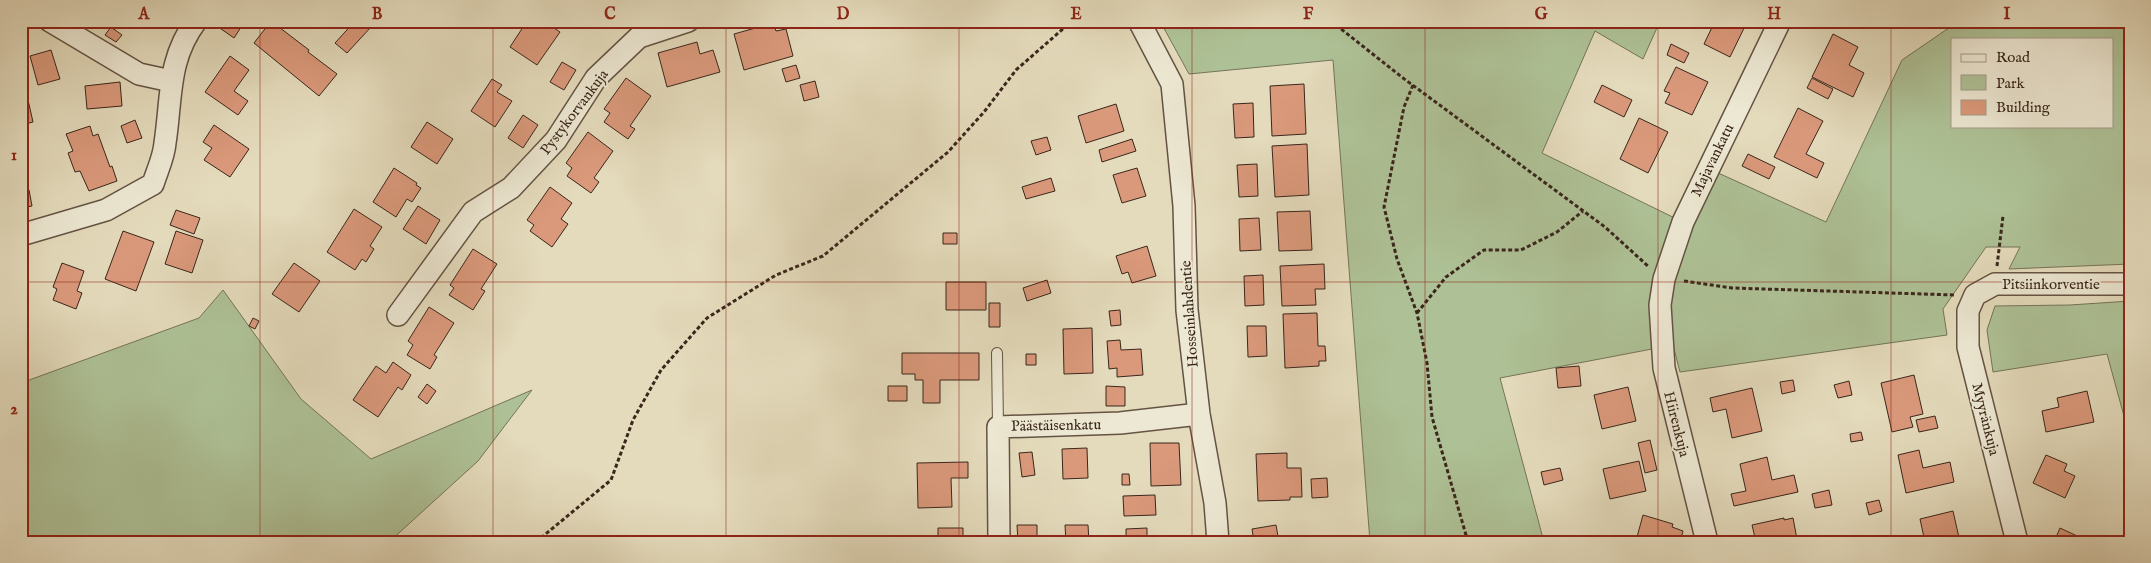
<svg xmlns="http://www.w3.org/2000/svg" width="2151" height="563" viewBox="0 0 2151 563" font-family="'IM FELL English',serif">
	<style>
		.green { fill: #aec196; stroke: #747458; fill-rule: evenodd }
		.building { fill: #da997b; stroke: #3a261b }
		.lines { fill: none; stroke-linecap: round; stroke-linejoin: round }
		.lane-casing { stroke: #645343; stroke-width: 12 }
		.street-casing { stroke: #645343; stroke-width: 24 }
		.path { stroke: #3a261b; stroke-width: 3; stroke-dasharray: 4 2.5; stroke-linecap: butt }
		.lane { stroke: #ede8d3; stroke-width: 10 }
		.street { stroke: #ede8d3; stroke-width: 21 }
		.grid { fill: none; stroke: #8f2418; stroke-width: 1; stroke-opacity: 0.55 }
		.labels { text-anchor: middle; stroke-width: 4; stroke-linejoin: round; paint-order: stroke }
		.street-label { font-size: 15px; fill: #3a261b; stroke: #ede8d3 }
		.neatline { fill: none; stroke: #8f2418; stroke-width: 2 }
		.grid-label { font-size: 16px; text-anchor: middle; font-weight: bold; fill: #8f2418 }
	</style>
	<rect width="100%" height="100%" fill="#e4dbbc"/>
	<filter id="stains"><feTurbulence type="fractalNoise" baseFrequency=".004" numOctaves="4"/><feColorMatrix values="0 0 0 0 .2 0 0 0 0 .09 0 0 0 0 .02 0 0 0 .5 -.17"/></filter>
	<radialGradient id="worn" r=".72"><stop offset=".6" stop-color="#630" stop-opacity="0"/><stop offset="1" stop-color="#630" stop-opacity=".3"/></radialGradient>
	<path class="green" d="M 1160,21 L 1660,21 L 1643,59 L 1595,31 L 1542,153 L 1691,226 L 1716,172 L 1826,222 L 1902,60 L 1959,21 L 2130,21 L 2130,264 L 2009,269 L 2020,247 L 1986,247 L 1943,309 L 1947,335 L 1680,372 L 1673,345 L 1500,378 L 1544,542 L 1370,542 L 1333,60 L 1189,74 ZM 1952,39 L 2112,39 L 2112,126 L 1952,126 Z
		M 223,290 L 301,399 L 371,459 L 532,390 L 478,461 L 389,542 L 21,542 L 21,383 L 199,318 Z
		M 2130,301 L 2130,438 L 2107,354 L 1993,372 L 1987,330 L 1995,306 L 2070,305 Z"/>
	<path class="building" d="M 215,21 L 245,21 L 234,38 L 214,24 Z
		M 271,21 L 309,50 L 308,52 L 337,74 L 319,96 L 254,43 Z
		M 355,21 L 365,21 L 371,27 L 347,53 L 335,43 Z
		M 527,21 L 544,21 L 560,32 L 537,65 L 510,47 Z
		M 1715,21 L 1741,21 L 1746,24 L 1730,57 L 1704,44 Z
		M 773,23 L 776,31 L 786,29 L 793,56 L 744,70 L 734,34 Z
		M 111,27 L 122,35 L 116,42 L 105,35 Z
		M 1833,34 L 1858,47 L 1849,65 L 1864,73 L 1853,97 L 1812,77 Z
		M 697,42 L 700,54 L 713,50 L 720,72 L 667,87 L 658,53 Z
		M 1671,44 L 1689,53 L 1684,63 L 1667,55 Z
		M 51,50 L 60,79 L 38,85 L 30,56 Z
		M 230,56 L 249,70 L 234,91 L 248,101 L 238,115 L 205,92 Z
		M 562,62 L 576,70 L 564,90 L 550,82 Z
		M 796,65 L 800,78 L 786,82 L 782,69 Z
		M 1676,67 L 1708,82 L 1692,115 L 1665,103 L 1670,93 L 1664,91 Z
		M 626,78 L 651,96 L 630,126 L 635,129 L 628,139 L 604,122 L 610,113 L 604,109 Z
		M 1812,78 L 1833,89 L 1828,99 L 1807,88 Z
		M 492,79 L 502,85 L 497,92 L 512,101 L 495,127 L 471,111 Z
		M 815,81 L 819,97 L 804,101 L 800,85 Z
		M 120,82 L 122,106 L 87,109 L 85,86 Z
		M 1304,84 L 1306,134 L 1272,136 L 1270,86 Z
		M 1602,85 L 1632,100 L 1624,117 L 1594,102 Z
		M 26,91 L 33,122 L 21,125 L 21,92 Z
		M 1253,103 L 1254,137 L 1235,138 L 1233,104 Z
		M 1116,104 L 1124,131 L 1086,143 L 1078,116 Z
		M 1798,108 L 1823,121 L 1806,154 L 1824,163 L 1817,178 L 1774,157 Z
		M 523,115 L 538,125 L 523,148 L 508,138 Z
		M 1639,118 L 1668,132 L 1648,173 L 1620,159 Z
		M 135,120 L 142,138 L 127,143 L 121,126 Z
		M 427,122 L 453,139 L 437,164 L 411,147 Z
		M 214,125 L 249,149 L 230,177 L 204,160 L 212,148 L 203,142 Z
		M 90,126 L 93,136 L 98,134 L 110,167 L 112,166 L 117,181 L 89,191 L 80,171 L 75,172 L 68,153 L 73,151 L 66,134 Z
		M 588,132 L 613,151 L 594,178 L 599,182 L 591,193 L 567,176 L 572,168 L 566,163 Z
		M 1047,137 L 1051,150 L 1036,155 L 1031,141 Z
		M 1132,139 L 1136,151 L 1102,162 L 1099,150 Z
		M 1307,144 L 1309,195 L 1275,197 L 1272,146 Z
		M 1748,154 L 1775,167 L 1769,179 L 1742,166 Z
		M 1257,164 L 1258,196 L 1239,197 L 1237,165 Z
		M 394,168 L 417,183 L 416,185 L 421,188 L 412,202 L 407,199 L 396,217 L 373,202 Z
		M 1137,168 L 1146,196 L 1122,203 L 1113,175 Z
		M 1051,178 L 1055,191 L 1026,199 L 1022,187 Z
		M 550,187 L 572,203 L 561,219 L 568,224 L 552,247 L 530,231 L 534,225 L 527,220 Z
		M 29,190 L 32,206 L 22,208 L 21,191 Z
		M 418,206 L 440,220 L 426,244 L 403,229 Z
		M 354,209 L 382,227 L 370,246 L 374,249 L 366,262 L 362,259 L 355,270 L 327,252 Z
		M 176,210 L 200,218 L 194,234 L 170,225 Z
		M 1310,211 L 1312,250 L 1279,251 L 1277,212 Z
		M 1259,218 L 1261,250 L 1240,251 L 1239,219 Z
		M 123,231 L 154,242 L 136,291 L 105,279 Z
		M 176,231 L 203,240 L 192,273 L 165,264 Z
		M 943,233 L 957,233 L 957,244 L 943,244 Z
		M 1147,246 L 1156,276 L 1132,283 L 1128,272 L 1122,274 L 1116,256 Z
		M 473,249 L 497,264 L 481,289 L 485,291 L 473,310 L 449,295 L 454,288 L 450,285 Z
		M 62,263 L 84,271 L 77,291 L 82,293 L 76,309 L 53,300 L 57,289 L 53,287 Z
		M 294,263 L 320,281 L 299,312 L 272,294 Z
		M 1324,264 L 1325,289 L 1315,289 L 1316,305 L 1282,306 L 1280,266 Z
		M 1263,275 L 1264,305 L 1245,306 L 1244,276 Z
		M 1047,280 L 1051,293 L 1027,301 L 1023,288 Z
		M 946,282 L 986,282 L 986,310 L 946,310 Z
		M 989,303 L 1000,303 L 1000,327 L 989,327 Z
		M 429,307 L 454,323 L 434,355 L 437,357 L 430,369 L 407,355 L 413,345 L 408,341 Z
		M 1120,310 L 1121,325 L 1111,326 L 1109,311 Z
		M 1317,313 L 1318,346 L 1325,346 L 1326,361 L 1319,361 L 1319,366 L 1285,368 L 1283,314 Z
		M 253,318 L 259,321 L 255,329 L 249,326 Z
		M 1247,326 L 1266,326 L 1267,356 L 1248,357 Z
		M 1092,328 L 1093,373 L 1064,374 L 1063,329 Z
		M 1120,340 L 1121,350 L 1141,349 L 1143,375 L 1117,377 L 1117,368 L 1109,369 L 1107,341 Z
		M 902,353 L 979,353 L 979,380 L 940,380 L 940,403 L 923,403 L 923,380 L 915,380 L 915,374 L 902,374 Z
		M 1026,354 L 1036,354 L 1036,365 L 1026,365 Z
		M 393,362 L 411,375 L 402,390 L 398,387 L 378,417 L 353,400 L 376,366 L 386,373 Z
		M 1579,366 L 1581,386 L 1558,388 L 1556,368 Z
		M 1914,375 L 1923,414 L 1910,417 L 1913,427 L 1892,432 L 1881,383 Z
		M 1793,380 L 1795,391 L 1782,394 L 1780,382 Z
		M 1849,381 L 1852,395 L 1838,398 L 1834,385 Z
		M 427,384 L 436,391 L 427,404 L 418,397 Z
		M 888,386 L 907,386 L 907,401 L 888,401 Z
		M 1106,386 L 1125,387 L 1125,406 L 1106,406 Z
		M 1628,387 L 1636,421 L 1602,429 L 1594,395 Z
		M 1752,388 L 1762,431 L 1732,438 L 1726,409 L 1713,412 L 1710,398 Z
		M 2087,391 L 2094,422 L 2046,432 L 2042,411 L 2059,407 L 2057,398 Z
		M 1935,416 L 1938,428 L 1919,432 L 1916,420 Z
		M 1861,432 L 1863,440 L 1851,442 L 1850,434 Z
		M 1650,440 L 1657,470 L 1645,473 L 1638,443 Z
		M 1150,443 L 1179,443 L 1181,485 L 1151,486 Z
		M 1087,448 L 1088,478 L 1063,479 L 1062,449 Z
		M 1919,450 L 1923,468 L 1950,462 L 1954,482 L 1906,493 L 1898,455 Z
		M 1032,452 L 1035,475 L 1022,477 L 1019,453 Z
		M 1287,453 L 1287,468 L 1301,468 L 1302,497 L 1290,497 L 1290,500 L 1258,501 L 1256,454 Z
		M 2046,455 L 2067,464 L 2064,471 L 2075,476 L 2065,498 L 2033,483 Z
		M 1767,457 L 1772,480 L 1794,475 L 1798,492 L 1734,506 L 1731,494 L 1746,491 L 1740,464 Z
		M 1639,461 L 1646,491 L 1610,499 L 1603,469 Z
		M 968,462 L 968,478 L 951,478 L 952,507 L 918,508 L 917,463 Z
		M 1560,468 L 1563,480 L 1544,485 L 1541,472 Z
		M 1122,474 L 1129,474 L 1130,485 L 1122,485 Z
		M 1327,478 L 1328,497 L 1312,498 L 1311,479 Z
		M 1829,490 L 1832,505 L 1815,508 L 1812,494 Z
		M 1155,495 L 1156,515 L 1124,516 L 1123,496 Z
		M 1879,500 L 1882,511 L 1869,515 L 1866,503 Z
		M 1953,511 L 1960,542 L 1925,542 L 1920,519 Z
		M 1643,515 L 1673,524 L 1672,527 L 1683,531 L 1680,542 L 1645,542 L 1645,540 L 1637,537 Z
		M 1784,518 L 1784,520 L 1793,518 L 1797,539 L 1789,542 L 1756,542 L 1752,525 Z
		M 1017,525 L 1037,525 L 1037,542 L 1018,542 Z
		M 1065,525 L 1088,525 L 1089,542 L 1066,542 Z
		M 1276,525 L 1279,542 L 1254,542 L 1252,529 Z
		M 938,528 L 963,528 L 963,538 L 960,538 L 960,542 L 947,542 L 946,538 L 938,538 Z
		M 1147,528 L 1147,541 L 1126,542 L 1126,529 Z
		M 2060,528 L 2090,542 L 2054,542 Z
		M 1192,537 L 1192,542 L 1165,542 L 1165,538 Z"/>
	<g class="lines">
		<g class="lane-casing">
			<path id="lane" d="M 997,353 L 998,427"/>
		</g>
		<g class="street-casing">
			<path id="street" d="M 50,21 L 139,74 L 171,81
				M 1139,21 L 1172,84 L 1184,206 L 1187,310 L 1199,414 L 1215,503 L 1218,542
				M 21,235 L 106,210 L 153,184 C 157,171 164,157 165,143 C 172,98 167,60 196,21
				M 398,315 L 473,212 L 511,188 L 556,140 L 596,78 L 639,37 L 688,21
				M 999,542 L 998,427 L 1120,423 L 1199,414
				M 1707,542 L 1664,368 L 1660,305 L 1664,279 L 1683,222 L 1780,21
				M 2017,542 L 1968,347 L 1968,311 L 1975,295 L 1995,284 L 2130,284"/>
		</g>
		<path class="path" d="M 1331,21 L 1403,78 L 1605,227 L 1649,267
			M 1413,85 L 1404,107 L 1384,207 L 1397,259 L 1417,313 L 1427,363 L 1432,417 L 1468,542
			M 1997,266 L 2003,216
			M 1684,281 L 1732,288 L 1955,295
			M 1417,313 L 1446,277 L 1484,250 L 1521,250 L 1557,232 L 1583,211
			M 536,542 L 611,480 L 633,420 L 661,370 L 707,318 L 776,275 L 823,256 L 948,152 L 984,112 L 1016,70 L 1072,21"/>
		<use href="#lane" class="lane"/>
		<use href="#street" class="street"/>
	</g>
	<path class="grid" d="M 260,21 L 260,542M 493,21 L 493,542M 726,21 L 726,542M 959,21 L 959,542M 1192,21 L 1192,542M 1425,21 L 1425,542M 1658,21 L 1658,542M 1891,21 L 1891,542M 21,282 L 2130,282"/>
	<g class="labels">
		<g class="street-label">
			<text transform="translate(574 112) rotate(-53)" y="5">Pystykorvankuja</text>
			<text transform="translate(1712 160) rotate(-64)" y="5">Majavankatu</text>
			<text x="2051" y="289">Pitsiinkorventie</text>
			<text transform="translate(1189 314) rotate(-94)" y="5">Hosseinlahdentie</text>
			<text transform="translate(1986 419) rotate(76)" y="5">Myyränkuja</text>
			<text transform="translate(1677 424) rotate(76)" y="5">Hiirenkuja</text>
			<text transform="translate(1056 425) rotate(-1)" y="5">Päästäisenkatu</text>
		</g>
	</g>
	<rect width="2151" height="563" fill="none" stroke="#e4dbbc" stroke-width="55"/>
	<rect x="1951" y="38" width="162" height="90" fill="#ede8d3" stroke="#a59a89"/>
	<rect x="1961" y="54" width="25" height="8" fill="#ede8d3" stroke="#a59a89"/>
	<text x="1996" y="62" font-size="15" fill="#3a261b">Road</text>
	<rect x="1961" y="75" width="25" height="15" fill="#aec196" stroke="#a59a89"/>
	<text x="1996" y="88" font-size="15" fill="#3a261b">Park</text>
	<rect x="1961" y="100" width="25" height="15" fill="#da997b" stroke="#a59a89"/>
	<text x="1996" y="112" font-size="15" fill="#3a261b">Building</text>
	<rect x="28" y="28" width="2096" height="508" class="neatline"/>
	<g class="grid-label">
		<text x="144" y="19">A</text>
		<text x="377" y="19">B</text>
		<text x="610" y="19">C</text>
		<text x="843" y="19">D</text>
		<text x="1076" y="19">E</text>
		<text x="1308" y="19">F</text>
		<text x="1541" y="19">G</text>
		<text x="1774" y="19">H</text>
		<text x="2007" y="19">I</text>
		<text x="14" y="160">1</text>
		<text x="14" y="414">2</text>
	</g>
	<rect width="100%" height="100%" filter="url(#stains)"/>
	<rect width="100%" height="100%" fill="url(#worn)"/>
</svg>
